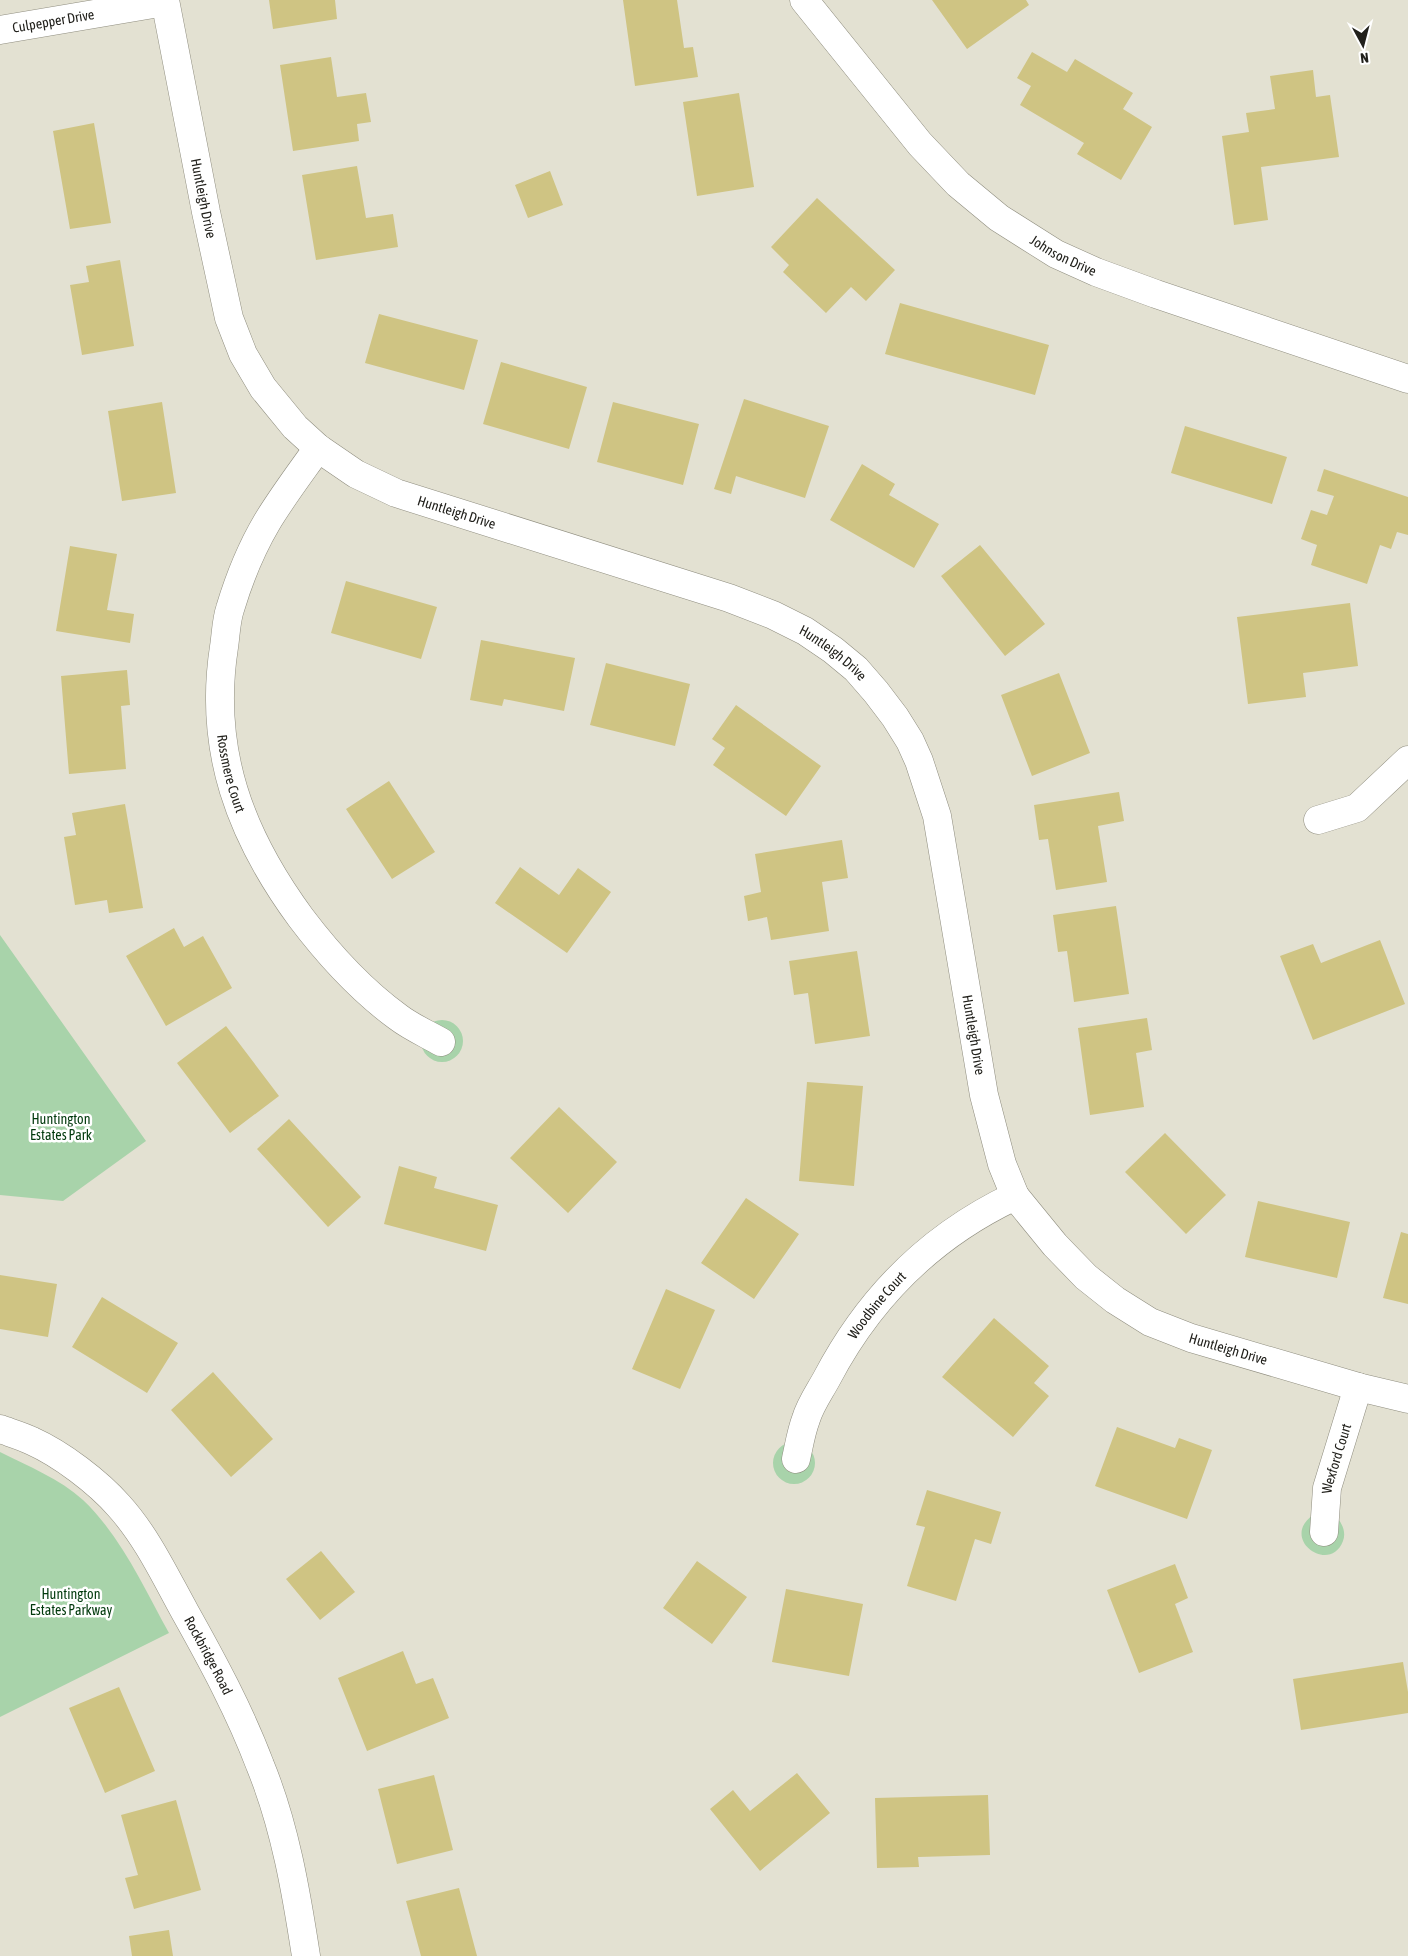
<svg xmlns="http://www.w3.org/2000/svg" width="1408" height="1956" viewBox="0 0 1408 1956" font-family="'Asap Condensed',sans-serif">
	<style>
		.green { fill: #a8d3aa }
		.building { fill: #cfc483 }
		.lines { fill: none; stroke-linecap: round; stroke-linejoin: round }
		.minor-casing { stroke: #8f8d7f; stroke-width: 29 }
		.minor { stroke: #fff; stroke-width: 28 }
		.labels { text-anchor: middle; stroke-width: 5; stroke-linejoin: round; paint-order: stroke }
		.street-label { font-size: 14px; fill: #21201b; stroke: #fff }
		.park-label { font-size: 14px; fill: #00390c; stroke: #fff }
	</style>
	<rect width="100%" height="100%" fill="#e3e1d2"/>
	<path class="green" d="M 0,935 L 146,1141 L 63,1201 L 0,1195 Z
		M421 1041a21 21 0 1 1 42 0a21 21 0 1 1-42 0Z
		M773 1463a21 21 0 1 1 42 0a21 21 0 1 1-42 0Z
		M 0,1452 C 28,1466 60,1479 83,1500 C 121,1536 144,1588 169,1633 L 0,1717 Z
		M 1313,1515 L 1338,1519 C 1343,1525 1346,1533 1343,1541 C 1330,1575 1279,1539 1313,1515 Z"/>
	<path class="building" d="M 269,0 L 335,0 L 337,19 L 273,29 Z
		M 623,0 L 677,0 L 684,48 L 693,47 L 698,77 L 635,86 Z
		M 932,0 L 1026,0 L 1029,5 L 967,49 Z
		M 1032,52 L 1067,72 L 1075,59 L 1133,93 L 1123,109 L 1152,127 L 1121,180 L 1077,154 L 1084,143 L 1020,105 L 1031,86 L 1017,78 Z
		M 331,57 L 337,97 L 366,93 L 371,122 L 357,124 L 359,141 L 293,151 L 280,65 Z
		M 1313,70 L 1316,97 L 1330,95 L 1339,157 L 1261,167 L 1268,220 L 1234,225 L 1222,136 L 1249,132 L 1246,113 L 1275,109 L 1270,76 Z
		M 739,93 L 754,187 L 697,196 L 683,102 Z
		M 94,123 L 111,223 L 70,229 L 53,131 Z
		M 357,166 L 366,218 L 393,214 L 398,247 L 316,260 L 302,175 Z
		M 550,171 L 563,205 L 528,218 L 515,185 Z
		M 817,198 L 895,270 L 866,301 L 851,287 L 826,313 L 783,272 L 789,265 L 771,247 Z
		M 120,260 L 134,346 L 82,355 L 70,285 L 89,282 L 86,266 Z
		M 900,303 L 1049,345 L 1035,395 L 885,354 Z
		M 379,314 L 478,340 L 464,390 L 365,363 Z
		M 501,362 L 587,387 L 569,449 L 483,424 Z
		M 744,399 L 829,426 L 805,498 L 736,476 L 731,494 L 714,489 Z
		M 162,402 L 176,493 L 122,501 L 108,411 Z
		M 613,402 L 699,424 L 683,485 L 597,462 Z
		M 1185,426 L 1287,457 L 1272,504 L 1171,473 Z
		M 862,464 L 895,484 L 889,495 L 939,524 L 914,568 L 830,520 Z
		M 1324,469 L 1408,497 L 1408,535 L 1397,532 L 1391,549 L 1380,545 L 1367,584 L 1311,565 L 1317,545 L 1301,539 L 1311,510 L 1327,515 L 1334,496 L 1317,491 Z
		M 980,545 L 1045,624 L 1005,656 L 941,576 Z
		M 70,546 L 117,554 L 107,610 L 134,614 L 130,643 L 56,631 Z
		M 346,581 L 437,607 L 421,659 L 331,633 Z
		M 1350,603 L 1358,666 L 1303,673 L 1306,697 L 1248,704 L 1237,617 Z
		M 481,640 L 575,658 L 564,711 L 504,699 L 502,706 L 470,700 Z
		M 606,663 L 690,684 L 675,746 L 590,725 Z
		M 127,670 L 130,705 L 121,706 L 126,769 L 69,774 L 61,676 Z
		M 1059,673 L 1090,753 L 1032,776 L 1001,695 Z
		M 736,705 L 821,766 L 786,816 L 713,765 L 725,748 L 712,739 Z
		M 389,781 L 435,852 L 392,879 L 346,809 Z
		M 1119,792 L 1124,821 L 1098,826 L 1107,882 L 1056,890 L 1048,839 L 1039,840 L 1034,805 Z
		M 125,804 L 143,908 L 109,913 L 107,900 L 75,905 L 64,837 L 76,835 L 72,813 Z
		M 842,840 L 848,878 L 822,882 L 829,931 L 771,940 L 767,917 L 748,921 L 744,896 L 761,892 L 755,854 Z
		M 520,867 L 559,895 L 578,868 L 611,892 L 567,953 L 495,903 Z
		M 1116,906 L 1129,994 L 1074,1002 L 1067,951 L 1058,952 L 1053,915 Z
		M 174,928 L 184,947 L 203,936 L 232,988 L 166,1026 L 126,956 Z
		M 1380,940 L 1405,1004 L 1313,1040 L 1280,956 L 1313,944 L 1321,963 Z
		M 857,951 L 870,1036 L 815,1044 L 808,993 L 794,995 L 789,961 Z
		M 1147,1018 L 1152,1050 L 1136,1053 L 1144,1107 L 1090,1115 L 1078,1028 Z
		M 226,1026 L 279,1096 L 230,1133 L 177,1063 Z
		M 807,1082 L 863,1086 L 854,1186 L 799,1181 Z
		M 559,1107 L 617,1162 L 568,1213 L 510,1158 Z
		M 289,1119 L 361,1197 L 328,1227 L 257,1149 Z
		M 1165,1133 L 1226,1195 L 1186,1234 L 1125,1172 Z
		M 399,1166 L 437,1177 L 434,1188 L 498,1205 L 486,1251 L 384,1224 Z
		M 746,1198 L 799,1234 L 754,1299 L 701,1263 Z
		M 1258,1201 L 1350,1222 L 1337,1278 L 1245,1257 Z
		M 1401,1232 L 1408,1234 L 1408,1304 L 1383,1298 Z
		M 0,1275 L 57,1284 L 48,1337 L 0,1329 Z
		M 666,1289 L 715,1310 L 680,1389 L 632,1369 Z
		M 102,1297 L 178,1343 L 147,1393 L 72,1347 Z
		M 994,1318 L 1049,1366 L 1034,1383 L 1049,1396 L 1013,1437 L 942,1377 Z
		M 213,1372 L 273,1439 L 231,1477 L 171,1410 Z
		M 1117,1427 L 1175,1448 L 1179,1438 L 1212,1450 L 1187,1519 L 1095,1486 Z
		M 927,1490 L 1001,1512 L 991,1544 L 975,1539 L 956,1601 L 907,1586 L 925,1527 L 916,1525 Z
		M 321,1551 L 355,1592 L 320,1620 L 286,1579 Z
		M 697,1561 L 747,1597 L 712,1644 L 663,1608 Z
		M 1175,1564 L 1188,1598 L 1175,1604 L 1193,1652 L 1139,1673 L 1107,1590 Z
		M 786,1589 L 863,1604 L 849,1676 L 772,1662 Z
		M 403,1651 L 416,1684 L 433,1678 L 449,1718 L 367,1751 L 338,1678 Z
		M 1403,1662 L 1408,1692 L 1408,1713 L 1301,1730 L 1293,1679 Z
		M 119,1687 L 155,1771 L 105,1793 L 69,1708 Z
		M 797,1773 L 830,1813 L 760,1871 L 710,1809 L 733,1790 L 750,1811 Z
		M 434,1775 L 453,1850 L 397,1864 L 378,1789 Z
		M 988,1795 L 990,1855 L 918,1857 L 919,1867 L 877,1868 L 875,1798 Z
		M 176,1800 L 201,1890 L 134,1909 L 125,1878 L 138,1875 L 121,1815 Z
		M 459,1888 L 477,1956 L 421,1956 L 406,1901 Z
		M 169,1930 L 173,1956 L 132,1956 L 129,1936 Z"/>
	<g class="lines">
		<g class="minor-casing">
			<g id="minor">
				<path id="s1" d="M 165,0 L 206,212 L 229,318 L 243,354 L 263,388 L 295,427 L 318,448 L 356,474 L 396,493 L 729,598 L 773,615 L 805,631 L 833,650 L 856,669 L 876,692 L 895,717 L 910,741 L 919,761 L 937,816 L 984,1095 L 1002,1164 L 1015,1196 L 1055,1245 L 1086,1277 L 1115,1300 L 1150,1322 L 1191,1338 L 1358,1387 L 1408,1399"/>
				<path id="s2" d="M 804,0 L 920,144 L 958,184 L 999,218 L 1056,254 L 1096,272 L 1156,294 L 1408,379"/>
				<path id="s3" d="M 0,30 L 165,2"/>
				<path id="s4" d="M 318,448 C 301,472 282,497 267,522 C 251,549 239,579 230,609 C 226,621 226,634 224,647 C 208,750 240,835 301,918 C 329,955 361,990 398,1017 C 411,1027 427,1034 441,1042"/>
				<path d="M 1318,820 L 1357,808 L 1408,760"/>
				<path id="s5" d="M 0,1429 C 11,1433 22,1436 32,1441 C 61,1454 98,1482 119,1506 C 147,1537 165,1576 185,1612 C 213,1662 240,1712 260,1765 C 285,1826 296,1891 306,1956"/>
				<path id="s6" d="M 796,1459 C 799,1446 801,1432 806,1419 C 810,1405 820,1391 827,1378 C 869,1298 932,1235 1015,1196"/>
				<path id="s7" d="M 1324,1532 L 1327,1488 L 1358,1387"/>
			</g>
		</g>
		<use href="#minor" class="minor"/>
	</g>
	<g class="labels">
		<g class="street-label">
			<text dy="5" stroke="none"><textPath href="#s3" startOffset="54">Culpepper Drive</textPath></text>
			<text dy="5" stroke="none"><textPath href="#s1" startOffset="202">Huntleigh Drive</textPath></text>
			<text dy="5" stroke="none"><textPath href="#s2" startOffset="368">Johnson Drive</textPath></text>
			<text dy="5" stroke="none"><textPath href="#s1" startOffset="638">Huntleigh Drive</textPath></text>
			<text dy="5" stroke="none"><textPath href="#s1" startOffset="1042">Huntleigh Drive</textPath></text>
			<text dy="5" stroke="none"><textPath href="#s4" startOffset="351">Rossmere Court</textPath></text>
			<text dy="5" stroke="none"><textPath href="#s1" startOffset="1462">Huntleigh Drive</textPath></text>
			<text dy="5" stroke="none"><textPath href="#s6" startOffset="176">Woodbine Court</textPath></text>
			<text dy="5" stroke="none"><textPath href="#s1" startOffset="1898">Huntleigh Drive</textPath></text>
			<text dy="5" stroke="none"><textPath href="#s7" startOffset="75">Wexford Court</textPath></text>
			<text dy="5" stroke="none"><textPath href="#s5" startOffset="318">Rockbridge Road</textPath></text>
		</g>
		<g class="park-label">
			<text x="61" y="1124">Huntington<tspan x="61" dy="16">Estates Park</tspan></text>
			<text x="71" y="1599">Huntington<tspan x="71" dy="16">Estates Parkway</tspan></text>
		</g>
	</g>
	<g transform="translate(1363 45) rotate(173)" stroke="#ffffff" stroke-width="4" paint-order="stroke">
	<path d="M0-4L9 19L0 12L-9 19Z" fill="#21201b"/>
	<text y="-8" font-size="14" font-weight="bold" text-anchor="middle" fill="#21201b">N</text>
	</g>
</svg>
